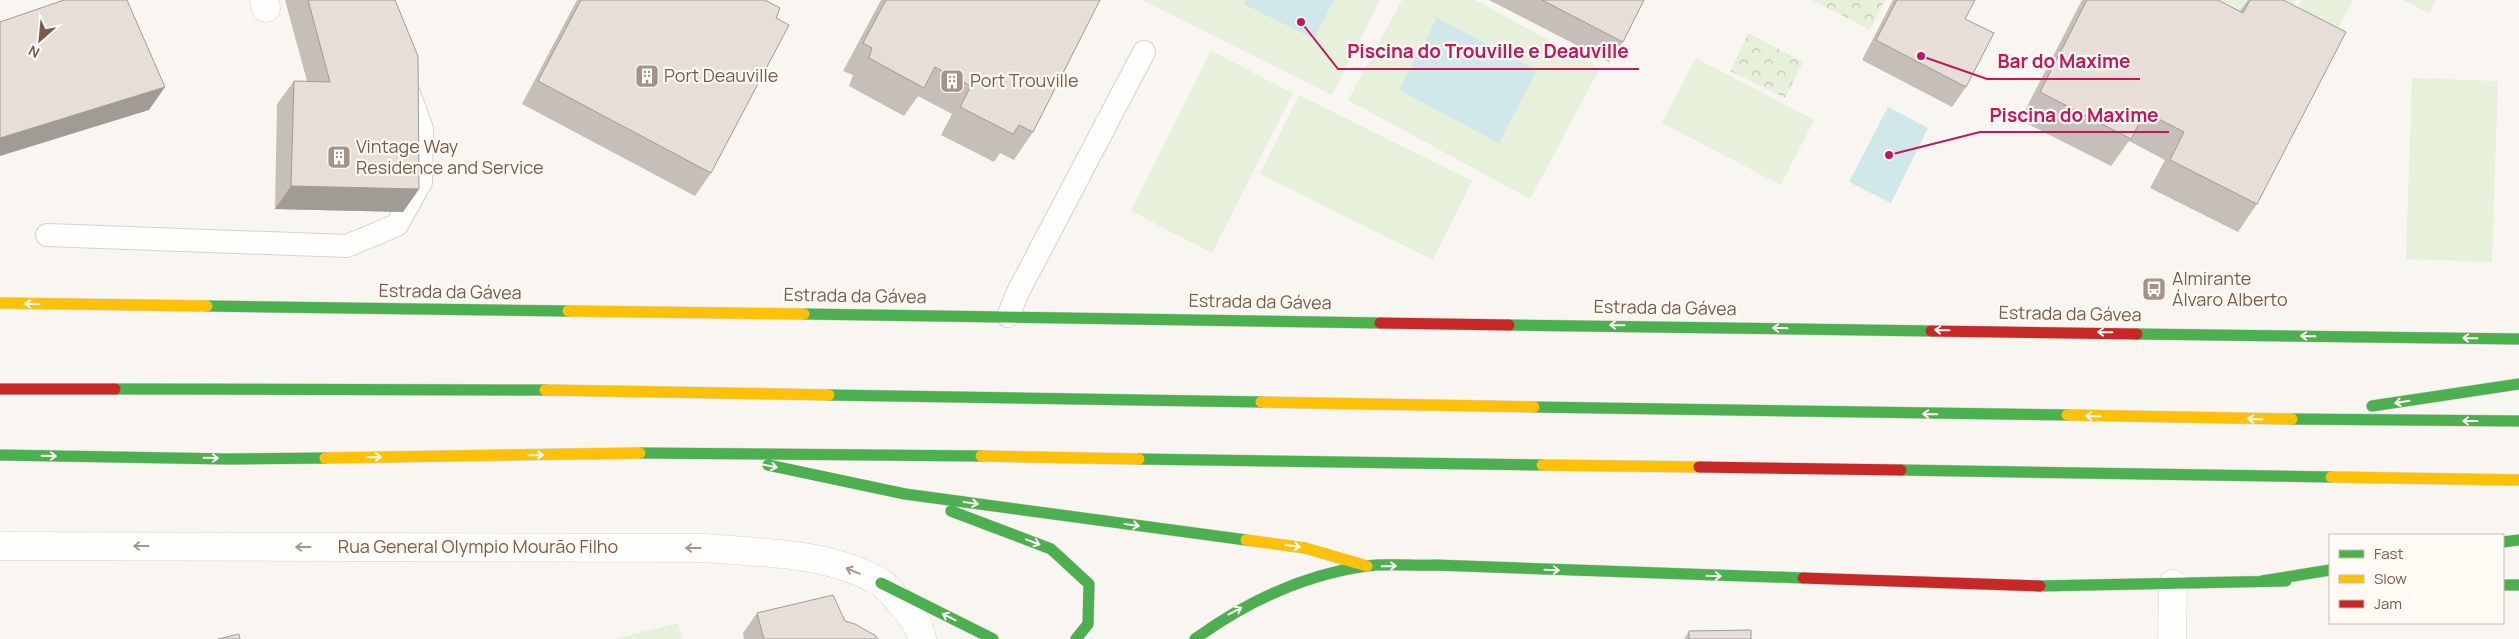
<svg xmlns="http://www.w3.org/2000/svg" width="2519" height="639" viewBox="0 0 2519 639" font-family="Manrope,sans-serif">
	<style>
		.park { fill: url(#park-crowns) }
		.pitch { fill: #e7f0db }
		.water { fill: #d0e8ea }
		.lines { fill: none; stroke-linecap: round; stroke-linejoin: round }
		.lane-casing { stroke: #d7d1cb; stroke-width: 24 }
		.street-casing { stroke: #d7d1cb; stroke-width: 29 }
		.fast-casing { stroke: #dad1cc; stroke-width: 12 }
		.slow-casing { stroke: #dad1cc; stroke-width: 12 }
		.jam-casing { stroke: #dad1cc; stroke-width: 12 }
		.lane { stroke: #fefefd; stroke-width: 22 }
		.street { stroke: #fefefd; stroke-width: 28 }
		.fast { stroke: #4caf50; stroke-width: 11 }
		.slow { stroke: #ffc107; stroke-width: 11 }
		.jam { stroke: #c62828; stroke-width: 11 }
		.wall { fill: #c6bfb9 }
		.shaded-wall { fill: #a19b96 }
		.building { fill: #e6ded7; stroke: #a19b96 }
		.oneway { stroke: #fffaf3 }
		.oneway2 { stroke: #a8958b }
		.labels { text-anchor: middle; stroke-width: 4.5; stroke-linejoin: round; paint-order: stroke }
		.poi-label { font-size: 18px; fill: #7a5c4d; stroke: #fffaf3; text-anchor: start }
		.street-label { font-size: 18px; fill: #7a5c4d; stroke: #fffaf3 }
		.leader { fill: none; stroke: #c2185b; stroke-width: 2 }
		.callout-dot { fill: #c2185b; stroke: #fffaf3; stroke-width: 2 }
		.callout-label { font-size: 19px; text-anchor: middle; font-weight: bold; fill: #c2185b; stroke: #fffaf3; stroke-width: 4.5; stroke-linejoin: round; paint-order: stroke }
	</style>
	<defs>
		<pattern id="park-crowns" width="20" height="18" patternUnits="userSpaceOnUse" patternTransform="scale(1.25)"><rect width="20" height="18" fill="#e7f0db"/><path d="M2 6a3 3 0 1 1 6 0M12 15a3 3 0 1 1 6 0" fill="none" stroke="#c0c6b4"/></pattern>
	</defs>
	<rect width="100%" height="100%" fill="#f9f5f0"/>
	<path class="park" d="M 1812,0 L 1885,0 L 1870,30 Z
		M 1748,33 L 1803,62 L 1785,98 L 1730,71 Z"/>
	<path class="pitch" d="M 1142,0 L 1380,0 L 1332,95 Z
		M 1402,0 L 1475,0 L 1600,68 L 1530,199 L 1348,100 Z
		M 2220,0 L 2296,0 L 2280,31 Z
		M 2302,0 L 2353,0 L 2332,40 L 2292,19 Z
		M 2403,0 L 2436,0 L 2429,13 Z
		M 1211,51 L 1293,93 L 1212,253 L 1131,211 Z
		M 1696,58 L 1814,120 L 1781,185 L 1662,123 Z
		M 2412,78 L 2498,81 L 2492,262 L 2406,259 Z
		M 1299,95 L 1472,181 L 1433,260 L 1260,174 Z
		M 678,623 L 683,639 L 614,639 Z"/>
	<path class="water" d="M 1246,0 L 1334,0 L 1314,39 L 1244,4 Z
		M 1437,18 L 1537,70 L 1499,143 L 1399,90 Z
		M 1888,107 L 1928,128 L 1891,203 L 1849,182 Z"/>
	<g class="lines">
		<g class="lane-casing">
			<path id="lane" d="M 47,235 L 347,246 L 397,225 L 421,182 L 422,129 L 409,93
				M 1008,316 L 1018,292 L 1144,52"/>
		</g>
		<g class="street-casing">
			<path id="street" d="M 264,0 L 266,8
				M 0,546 L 705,548 C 763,553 828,552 880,582 C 888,587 895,597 901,604 C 910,613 920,626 922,639
				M 2172,639 L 2173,584"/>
		</g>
		<g class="fast-casing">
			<path id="fast" d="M 207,306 L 568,311
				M 804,314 L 1380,323
				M 1509,325 L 1931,331
				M 2137,334 L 2519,339
				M 115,389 L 545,390
				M 829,395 L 1261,402
				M 2372,406 L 2519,384
				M 1534,407 L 2067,415
				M 2292,419 L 2519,421
				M 640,453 L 981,456
				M 0,455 L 228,459 L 325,458
				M 1139,459 L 1542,465
				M 768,465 L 905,494 L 1246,540
				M 1901,470 L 2331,477
				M 951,511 L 1051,549 L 1089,584 L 1088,624 L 1076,639
				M 2503,542 L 2519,540
				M 2262,581 L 2330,570
				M 881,583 L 993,639
				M 2503,585 L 2519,585
				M 2040,586 L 2286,581
				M 1195,639 C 1246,602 1303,575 1366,566 C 1389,563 1412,566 1435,565 L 1803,578"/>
		</g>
		<g class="slow-casing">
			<path id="slow" d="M 0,303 L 207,306
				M 568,311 L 804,314
				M 545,390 L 829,395
				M 1261,402 L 1534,407
				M 2067,415 L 2292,419
				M 981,456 L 1139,459
				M 325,458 L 640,453
				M 1542,465 L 1699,467
				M 2331,477 L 2519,480
				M 1246,540 L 1305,548 L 1367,566"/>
		</g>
		<g class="jam-casing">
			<path id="jam" d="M 1380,323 L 1509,325
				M 1931,331 L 2137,334
				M 0,389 L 115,389
				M 1699,467 L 1901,470
				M 1803,578 L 2040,586"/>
		</g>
		<use href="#lane" class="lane"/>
		<use href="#street" class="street"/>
		<use href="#fast" class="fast"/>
		<use href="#slow" class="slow"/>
		<use href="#jam" class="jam"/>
	</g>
	<path class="wall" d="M 285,0 L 395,0 L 419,189 L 403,212 L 275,209 L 277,104 L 294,81 L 307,81 Z
		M 577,0 L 765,0 L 711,173 L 695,196 L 522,104 Z
		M 881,0 L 1100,0 L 1033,132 L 1014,160 L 1000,153 L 994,162 L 941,135 L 952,114 L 918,96 L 904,116 L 849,86 L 853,75 L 843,71 Z
		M 1489,0 L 1644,0 L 1623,42 L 1609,62 Z
		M 1893,0 L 1975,0 L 1965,19 L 1966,87 L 1952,107 L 1862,60 Z
		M 2082,0 L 2218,0 L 2240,11 L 2248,0 L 2283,0 L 2257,204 L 2238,232 L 2150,188 L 2165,160 L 2129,141 L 2111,166 L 2020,120 Z
		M 757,613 L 845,621 L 878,639 L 744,639 L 743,633 Z
		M 1689,631 L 1751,639 L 1684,639 Z"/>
	<path class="shaded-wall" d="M 165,87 L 149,110 L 0,156 L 0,138 Z
		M 291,186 L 419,189 L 403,212 L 275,209 Z"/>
	<path class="building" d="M 64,0 L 127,0 L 165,87 L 0,138 L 0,22 Z
		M 308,0 L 395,0 L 418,56 L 419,189 L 291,186 L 294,81 L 330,82 Z
		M 581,0 L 765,0 L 780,8 L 776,18 L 789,25 L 711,173 L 538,81 Z
		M 886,0 L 1100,0 L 1033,132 L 1019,125 L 1013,134 L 960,107 L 971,86 L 935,67 L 924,88 L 869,58 L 872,48 L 863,43 Z
		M 1542,0 L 1644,0 L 1623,42 Z
		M 1897,0 L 1975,0 L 1965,19 L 1994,33 L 1966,87 L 1876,40 Z
		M 2087,0 L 2218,0 L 2243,13 L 2250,0 L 2283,0 L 2346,32 L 2257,204 L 2170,160 L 2184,132 L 2145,112 L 2131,139 L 2040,92 Z
		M 833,595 L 845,621 L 855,624 L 876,636 L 878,639 L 764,639 L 757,613 Z
		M 1751,630 L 1751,639 L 1689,639 L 1689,631 Z
		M 239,634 L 240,639 L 218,639 Z"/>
	<defs><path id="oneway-shaft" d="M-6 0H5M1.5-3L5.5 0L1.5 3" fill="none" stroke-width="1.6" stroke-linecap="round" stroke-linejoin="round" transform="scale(1.25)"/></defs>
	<g class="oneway">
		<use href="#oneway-shaft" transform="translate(32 304) rotate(-178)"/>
		<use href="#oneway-shaft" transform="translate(1617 325) rotate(-179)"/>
		<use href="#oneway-shaft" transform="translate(1780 328) rotate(-179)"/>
		<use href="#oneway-shaft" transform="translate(1942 330) rotate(-179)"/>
		<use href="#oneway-shaft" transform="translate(2105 332) rotate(-179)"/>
		<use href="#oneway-shaft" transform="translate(2308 336) rotate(-179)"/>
		<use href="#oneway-shaft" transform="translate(2470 338) rotate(-179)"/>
		<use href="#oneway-shaft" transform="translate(2402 402) rotate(171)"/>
		<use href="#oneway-shaft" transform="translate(1930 414) rotate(-179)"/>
		<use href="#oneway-shaft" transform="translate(2093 416) rotate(-179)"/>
		<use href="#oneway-shaft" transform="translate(2255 419) rotate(-179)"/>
		<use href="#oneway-shaft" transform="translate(2470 421) rotate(-180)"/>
		<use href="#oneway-shaft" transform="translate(536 455) rotate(-1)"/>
		<use href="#oneway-shaft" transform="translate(49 456) rotate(1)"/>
		<use href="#oneway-shaft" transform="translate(374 457) rotate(-1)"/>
		<use href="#oneway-shaft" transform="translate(211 458) rotate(1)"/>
		<use href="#oneway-shaft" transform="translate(770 466) rotate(12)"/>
		<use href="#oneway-shaft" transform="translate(971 503) rotate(8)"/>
		<use href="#oneway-shaft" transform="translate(1132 525) rotate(8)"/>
		<use href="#oneway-shaft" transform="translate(1033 542) rotate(21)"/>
		<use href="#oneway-shaft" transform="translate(1293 546) rotate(8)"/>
		<use href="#oneway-shaft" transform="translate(1389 566) rotate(-1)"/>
		<use href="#oneway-shaft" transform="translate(1552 570) rotate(2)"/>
		<use href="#oneway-shaft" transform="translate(1714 576) rotate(2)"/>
		<use href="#oneway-shaft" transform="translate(1235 611) rotate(-28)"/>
		<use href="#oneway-shaft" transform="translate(949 617) rotate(-153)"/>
	</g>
	<g class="oneway2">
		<use href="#oneway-shaft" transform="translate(141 546) rotate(-180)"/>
		<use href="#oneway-shaft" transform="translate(303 547) rotate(-180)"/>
		<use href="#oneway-shaft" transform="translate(693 548) rotate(-180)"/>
		<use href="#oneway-shaft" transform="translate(853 571) rotate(-157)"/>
	</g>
	<defs>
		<g id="building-square" transform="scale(1.25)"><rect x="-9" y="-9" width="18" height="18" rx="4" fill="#a69286" stroke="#fffaf3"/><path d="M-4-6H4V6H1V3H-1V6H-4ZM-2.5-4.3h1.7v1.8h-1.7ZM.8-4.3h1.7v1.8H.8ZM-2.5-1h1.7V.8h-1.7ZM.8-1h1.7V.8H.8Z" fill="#fff"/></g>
		<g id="bus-square" transform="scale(1.25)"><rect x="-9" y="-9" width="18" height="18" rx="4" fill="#a69286" stroke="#fffaf3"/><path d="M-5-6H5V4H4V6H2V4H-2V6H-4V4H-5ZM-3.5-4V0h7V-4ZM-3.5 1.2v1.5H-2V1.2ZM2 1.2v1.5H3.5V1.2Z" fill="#fff"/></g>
	</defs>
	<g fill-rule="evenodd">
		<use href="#building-square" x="647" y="76"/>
		<use href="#building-square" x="952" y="81"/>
		<use href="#building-square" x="339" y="157"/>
		<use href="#bus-square" x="2154" y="289"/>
	</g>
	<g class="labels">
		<g class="poi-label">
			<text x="664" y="82">Port Deauville</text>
			<text x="970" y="87">Port Trouville</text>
			<text x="356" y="153">Vintage Way<tspan x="356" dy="21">Residence and Service</tspan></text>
			<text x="2172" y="285">Almirante<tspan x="2172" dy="21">Álvaro Alberto</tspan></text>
		</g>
		<g class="street-label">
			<text transform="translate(450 292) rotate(1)" y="6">Estrada da Gávea</text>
			<text transform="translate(855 296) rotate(1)" y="6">Estrada da Gávea</text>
			<text transform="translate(1260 302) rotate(1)" y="6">Estrada da Gávea</text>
			<text transform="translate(1665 308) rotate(1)" y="6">Estrada da Gávea</text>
			<text transform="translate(2070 314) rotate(1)" y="6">Estrada da Gávea</text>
			<text x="478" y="553">Rua General Olympio Mourão Filho</text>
		</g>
	</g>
	<path class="leader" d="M1301 22L1338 69H1639M1921 56L1987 79H2140M1889 155L1980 132H2169"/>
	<g class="callout-dot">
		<circle cx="1301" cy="22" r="5"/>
		<circle cx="1921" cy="56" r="5"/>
		<circle cx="1889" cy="155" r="5"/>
	</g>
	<g class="callout-label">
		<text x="1488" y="58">Piscina do Trouville e Deauville</text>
		<text x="2064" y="68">Bar do Maxime</text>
		<text x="2074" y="122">Piscina do Maxime</text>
	</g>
	<rect x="2329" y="534" width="175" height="90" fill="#fffaf3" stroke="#cabbb1"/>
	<rect x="2339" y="550" width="25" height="8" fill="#4caf50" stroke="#cabbb1"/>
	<text x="2374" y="559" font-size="15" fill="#7a5c4d">Fast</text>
	<rect x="2339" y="575" width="25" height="8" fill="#ffc107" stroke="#cabbb1"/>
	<text x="2374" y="584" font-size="15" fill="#7a5c4d">Slow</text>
	<rect x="2339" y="600" width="25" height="8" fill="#c62828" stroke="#cabbb1"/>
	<text x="2374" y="609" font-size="15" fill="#7a5c4d">Jam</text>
	<g transform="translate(40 40) rotate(207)" stroke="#fffaf3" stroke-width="4" paint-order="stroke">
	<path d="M0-4L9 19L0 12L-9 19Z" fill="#7a5c4d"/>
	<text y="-8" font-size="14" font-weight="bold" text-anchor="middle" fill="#7a5c4d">N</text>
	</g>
</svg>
